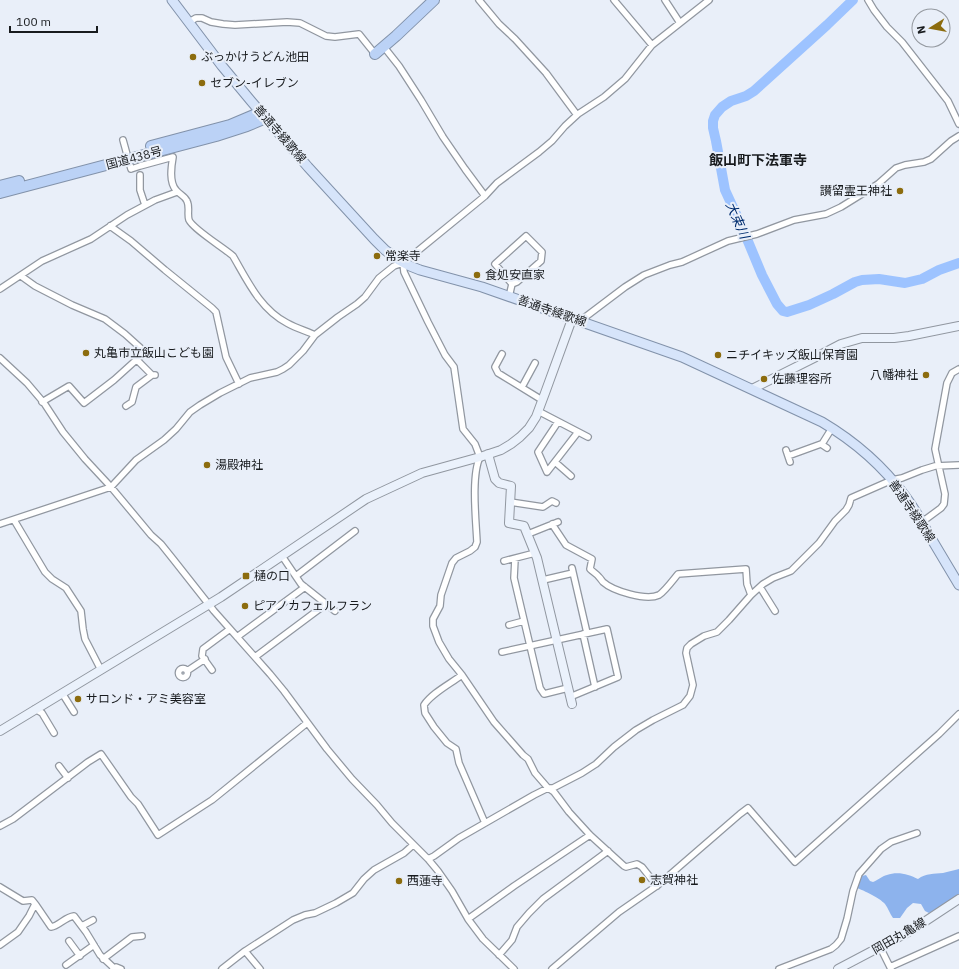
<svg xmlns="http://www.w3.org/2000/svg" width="959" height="969" viewBox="0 0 959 969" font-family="'IBM Plex Sans','Noto Sans JP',sans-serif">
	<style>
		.forest { fill: #8db3ed }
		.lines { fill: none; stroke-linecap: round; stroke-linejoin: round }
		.river { stroke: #9dc3ff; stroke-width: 10 }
		.street-casing { stroke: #9197a0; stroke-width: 8 }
		.secondary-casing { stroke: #9197a0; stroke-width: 10 }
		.primary-casing { stroke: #8292aa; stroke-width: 11 }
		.highway-casing { stroke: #8292aa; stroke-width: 12 }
		.street { stroke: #fff; stroke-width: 5.5 }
		.secondary { stroke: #ebf2fc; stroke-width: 8 }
		.primary { stroke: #d6e4fa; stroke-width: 9 }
		.highway { stroke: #bbd2f6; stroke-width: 10 }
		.poi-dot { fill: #8c6c0e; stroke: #e9eff9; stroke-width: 1.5 }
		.labels { text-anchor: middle; stroke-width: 4; stroke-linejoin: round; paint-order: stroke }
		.poi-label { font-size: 12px; fill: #181b1e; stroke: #e9eff9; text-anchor: start }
		.street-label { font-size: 12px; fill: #181b1e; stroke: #e9eff9 }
		.water-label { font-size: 13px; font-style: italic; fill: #002d6f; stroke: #e9eff9 }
		.quarter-label { font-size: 14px; font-weight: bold; fill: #181b1e; stroke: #e9eff9 }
	</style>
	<rect width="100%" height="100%" fill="#e9eff9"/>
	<path class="forest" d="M 959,869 L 959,895 L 939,908 L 929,913 L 925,911 L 921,904 L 913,903 L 907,908 L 900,918 L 893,918 C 890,914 888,908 885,904 C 880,898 861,889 854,887 L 858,877 L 866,875 L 870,881 L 873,882 C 878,880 882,876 887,875 C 897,871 909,874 918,879 C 926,873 934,874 943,873 C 948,872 954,870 959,869 Z"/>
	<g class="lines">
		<path class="river" d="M 853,0 L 827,25 L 754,91 L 746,96 L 731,101 L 722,107 L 715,115 L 713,121 L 713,128 L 716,141 L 725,190 L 742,227 L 762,275 L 777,304 L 783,311 L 787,312 L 809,305 L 833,294 L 855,282 L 862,280 L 879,279 L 905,283 L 922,279 L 939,270 L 959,263"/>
		<g class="street-casing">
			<path id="street" d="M 479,0 L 499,24 L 515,39 L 546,73 L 577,115
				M 614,0 L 652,45
				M 665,0 L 680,23
				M 868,0 L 874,10 L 887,27 L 902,42 L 948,101 L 959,124
				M 189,22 L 196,18 L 202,18 L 211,22 L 223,24 L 235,25 L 287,22 L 300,23 L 326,36 L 335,37 L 359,34 L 375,54
				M 384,47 L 399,66 L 421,100 L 443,137 L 465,169 L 485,196
				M 123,140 L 131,169 L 140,166 L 173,157 C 171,168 169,182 176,190 C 180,195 185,196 187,201 C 190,207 187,214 189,220 C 193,229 224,248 233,256 C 247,280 260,309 287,323 C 296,328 306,331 315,335
				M 140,175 L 140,190 L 145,205
				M 110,226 L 131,241 L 165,270 L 212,308 L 216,312 L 226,357 L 239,384
				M 403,263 L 404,272 L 428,322 L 445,355 L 454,367 L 463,429 L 475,444 L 480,457 C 471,475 476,521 477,542 L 475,547 L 470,551 L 456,558 L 452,563 L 441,595 L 440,606 L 433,619 L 433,626 L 439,642 L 449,659 L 462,675 L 494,722 L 523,755 L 528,759 L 535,773 L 548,788 L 554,792 L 569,812 L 590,835 L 624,866 L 626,867 L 637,864 L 642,867 L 657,886
				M 21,276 L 35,286 L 72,305 L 105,319 L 125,334 L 145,352 L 114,380 L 84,403 L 69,386 L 42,402
				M 0,289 L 42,261 L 91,239 L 127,215 L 155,200 L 177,192
				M 509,297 L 512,284 L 517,282 L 541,261 L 542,252 L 526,236 L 495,264 L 512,284
				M 580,321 L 625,287 L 644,275 L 670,265 L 682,262 L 728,241 L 757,234 L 794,220 L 826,214 L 841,207 L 878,184 L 896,168 L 905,165 L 924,162 L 931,159 L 951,141 L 959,136
				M 502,354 L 495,367 L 498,373 L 542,400
				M 0,358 L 27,383 L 44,403 L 63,432 L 85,459 L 111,487 L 0,524
				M 137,360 L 152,375
				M 522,387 L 535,363
				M 126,406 L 132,402 L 136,387 L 152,375 L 155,375
				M 538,411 L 588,437
				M 558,422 L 538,452 L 547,472 L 578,432
				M 822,444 L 832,428
				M 786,450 L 790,462
				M 788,456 L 821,444 L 827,448
				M 555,462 L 571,476
				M 510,502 L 543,507 L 552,501 L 556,503
				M 14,520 L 45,572 L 52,579 L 66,588 L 81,611 L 83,629 L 85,639 L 101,670
				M 922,522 L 941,508 L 944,504 L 945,494 L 935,449 L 947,383 L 952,373 L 959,369
				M 552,524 L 566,545 L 592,559 L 590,569 C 593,572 597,574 599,577 C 601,579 602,581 603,582 C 613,591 646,601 659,595 C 665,591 673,580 678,574 L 746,569 L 747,584 L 751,595
				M 528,534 L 558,522
				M 282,556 L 301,584 L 335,611
				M 515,559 L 514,578 L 540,688 L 544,694 L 568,688
				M 504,561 L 535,553
				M 572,568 L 587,633
				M 296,576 L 355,531
				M 543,580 L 573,573
				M 760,587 L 775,611
				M 509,625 L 524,621
				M 583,634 L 595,687
				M 237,637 L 305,587
				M 502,652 L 607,629 L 618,677 L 570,697
				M 255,657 L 326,604
				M178.5 673a4.5 4.5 0 1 1 9 0a4.5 4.5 0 1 1-9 0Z
				M 212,670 L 202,656 L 203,649 L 230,629
				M 187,671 L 205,659
				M 462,675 C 450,684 432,693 424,705 L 425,713 L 434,727 L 447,743 L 456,749 L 459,763 L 485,823
				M 62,693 L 74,712
				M 35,709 L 42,713 L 54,733
				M 59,766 L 68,778
				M 0,826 L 13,819 L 88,762 L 101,754 L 131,797 L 138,804 L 158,835 L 212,800 L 307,723
				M 428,859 L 434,856 L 459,838 L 534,795 L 548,788 L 553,788 L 582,773 L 596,764 L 614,747 L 636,730 L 653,720 L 683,705 L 690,696 L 693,685 L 686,653 L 687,648 L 691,644 L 704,636 L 717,632 L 729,620 L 751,595 L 763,584 L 773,578 L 791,571 L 819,543 L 835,521 L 846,510 L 849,505 L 851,498 L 892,480 L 902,478 L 922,470 L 935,466 L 959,465
				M 0,887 L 23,901 L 32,900 L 36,905 L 51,927 C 59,926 65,917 74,916 L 86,932 L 100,955 L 114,968
				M 468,919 L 514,886 L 590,835
				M 82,926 L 93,920
				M 69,941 L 80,956
				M 0,945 L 18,932 L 29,916 L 35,904
				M 880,947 L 891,969
				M 245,951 L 260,969
				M 499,955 L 512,940 L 517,927 L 529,913 L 543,899 L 608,851
				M 103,959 L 132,937 L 142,936
				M 66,965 L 94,945
				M 890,967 L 959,936
				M 113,969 L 116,967 L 121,969
				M 222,969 L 245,951 L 293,920 L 305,915 L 315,913 L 336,903 L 353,893 L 364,879 L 374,870 L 404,853 L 413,845
				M 514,969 L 483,939 L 468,919 L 452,891 L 438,871 L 428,859 L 392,823 L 377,805 L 352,779 L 327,749 L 284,691 L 270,674 L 214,611 L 173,559 L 161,544 L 151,535 L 111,487 L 136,460 L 164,440 L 176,429 L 190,412 L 200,405 L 220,393 L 250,378 L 277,372 L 283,369 L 289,365 L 303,351 L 315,335 L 338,317 L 357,304 L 365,297 L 379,278 L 394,266 L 403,263 L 485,196 L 497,183 L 539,152 L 552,141 L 565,126 L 578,114 L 604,97 L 625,79 L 652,45 L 709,0
				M 552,969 L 619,912 L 658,885 L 740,814 L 748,808 L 795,862 L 939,734 L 959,714
				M 779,969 L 831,949 L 836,945 L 841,939 L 847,919 L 853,891 L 859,874 L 881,849 L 891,842 L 917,833"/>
		</g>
		<g class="secondary-casing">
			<path id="secondary" d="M 752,389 L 818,356 L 841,344 L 862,338 L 894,338 L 909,336 L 959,326
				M 488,454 L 495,479 L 499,483 L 511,486 L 509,523 L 524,526 L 537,558 L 572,704
				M 0,731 L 221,597 L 366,499 L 422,473 L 480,457 L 501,450 L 511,444 L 520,437 L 529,428 L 536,417 L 545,393 L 572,319
				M 838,969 L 912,930 L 959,899"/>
		</g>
		<g class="primary-casing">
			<path id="primary" d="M 172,0 L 222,66 L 251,101 L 308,167 L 374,239 L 385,250 L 399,260 L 410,266 L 420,270 L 482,287 L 682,357 L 822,422 C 854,441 883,466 905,496 C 914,508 921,520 928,533 C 938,550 949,568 959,585"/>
		</g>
		<g class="highway-casing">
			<path id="highway" d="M 375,54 L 396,36 L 434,0
				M 151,146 L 230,125 L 261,112
				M 0,186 L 19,181
				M 0,193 L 216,136 L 247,126 L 266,118"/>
		</g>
		<use href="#street" class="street"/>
		<use href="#secondary" class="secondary"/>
		<use href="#primary" class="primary"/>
		<use href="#highway" class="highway"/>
	</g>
	<g class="poi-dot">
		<circle cx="193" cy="57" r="4"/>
		<circle cx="202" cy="83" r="4"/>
		<circle cx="900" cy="191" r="4"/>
		<circle cx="377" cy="256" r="4"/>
		<circle cx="477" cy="275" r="4"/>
		<circle cx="86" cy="353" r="4"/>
		<circle cx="718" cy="355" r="4"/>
		<circle cx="926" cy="375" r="4"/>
		<circle cx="764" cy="379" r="4"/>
		<circle cx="207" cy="465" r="4"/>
		<rect x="242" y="572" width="8" height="8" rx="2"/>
		<circle cx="245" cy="606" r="4"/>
		<circle cx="78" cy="699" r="4"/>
		<circle cx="642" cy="880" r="4"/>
		<circle cx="399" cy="881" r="4"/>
	</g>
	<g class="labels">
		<g class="poi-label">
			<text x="201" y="61">ぶっかけうどん池田</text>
			<text x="210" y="87">セブン-イレブン</text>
			<text x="892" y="195" text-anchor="end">讃留霊王神社</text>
			<text x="385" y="260">常楽寺</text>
			<text x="485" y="279">食処安直家</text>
			<text x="94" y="357">丸亀市立飯山こども園</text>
			<text x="726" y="359">ニチイキッズ飯山保育園</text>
			<text x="918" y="379" text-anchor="end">八幡神社</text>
			<text x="772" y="383">佐藤理容所</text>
			<text x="215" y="469">湯殿神社</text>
			<text x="254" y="580">樋の口</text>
			<text x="253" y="610">ピアノカフェルフラン</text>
			<text x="86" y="703">サロンド・アミ美容室</text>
			<text x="650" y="884">志賀神社</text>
			<text x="407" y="885">西蓮寺</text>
		</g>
		<g class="street-label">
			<text transform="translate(280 134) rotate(49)" y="4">善通寺綾歌線</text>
			<text transform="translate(134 158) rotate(-15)" y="4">国道438号</text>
			<text transform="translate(552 311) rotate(19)" y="4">善通寺綾歌線</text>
			<text transform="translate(912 511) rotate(56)" y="4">善通寺綾歌線</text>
			<text transform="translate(899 936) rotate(-30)" y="4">岡田丸亀線</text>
		</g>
		<g class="water-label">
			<text transform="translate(738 220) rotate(66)" y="5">大束川</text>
		</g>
		<g class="quarter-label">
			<text x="758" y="165">飯山町下法軍寺</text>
		</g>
	</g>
	<g transform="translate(931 28) rotate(259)"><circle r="19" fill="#e9eff9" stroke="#959aa1"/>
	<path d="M0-3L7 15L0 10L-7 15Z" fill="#8c6c0e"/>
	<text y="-6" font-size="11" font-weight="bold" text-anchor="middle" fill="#181b1e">N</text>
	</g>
	<path d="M10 26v6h87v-6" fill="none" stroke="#181b1e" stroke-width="2"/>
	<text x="16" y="26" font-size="12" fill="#181b1e" stroke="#e9eff9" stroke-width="3" paint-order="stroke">100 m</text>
</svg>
